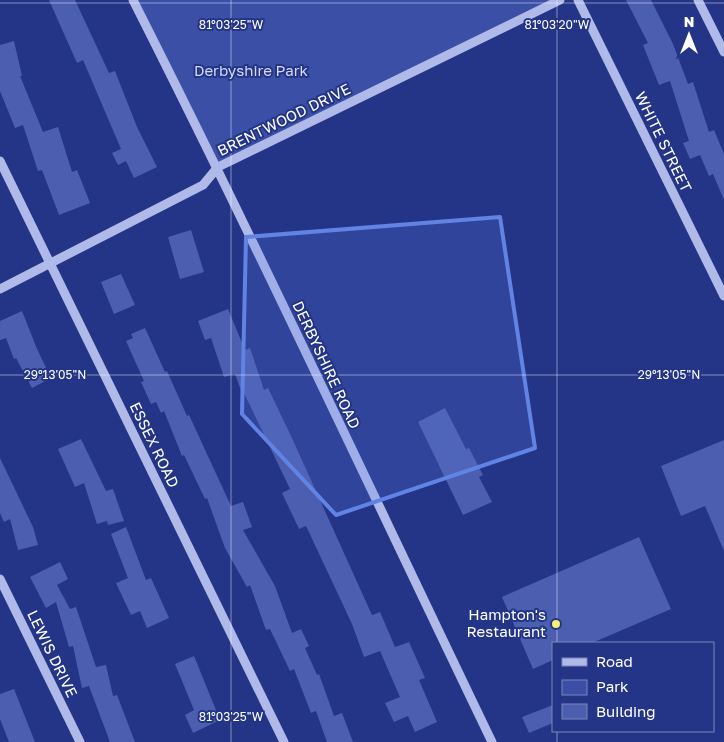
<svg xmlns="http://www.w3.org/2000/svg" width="724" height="742" viewBox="0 0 724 742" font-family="'Golos Text',sans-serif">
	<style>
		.green { fill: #3b4fa6 }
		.building { fill: #4c5eaf }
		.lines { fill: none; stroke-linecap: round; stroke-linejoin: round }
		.minor { stroke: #afbae9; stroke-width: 9 }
		.marked { fill: #6183e4; fill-opacity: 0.2; stroke: #6183e4; stroke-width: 4; stroke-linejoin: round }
		.ticks { fill: none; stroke: #fff; stroke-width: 1; stroke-opacity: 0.45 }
		.poi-dot { fill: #f4f172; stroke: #243587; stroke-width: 2 }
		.labels { text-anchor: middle; stroke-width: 4; stroke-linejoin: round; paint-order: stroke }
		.park-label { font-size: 15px; fill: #d3daf7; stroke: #243587 }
		.street-label { font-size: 15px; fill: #fff; stroke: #243587 }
		.poi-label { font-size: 15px; fill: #fff; stroke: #243587; text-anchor: end }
		.ticks-label { font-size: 12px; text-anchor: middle; fill: #fff; stroke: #243587; stroke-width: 4; stroke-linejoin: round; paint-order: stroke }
	</style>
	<rect width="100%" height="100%" fill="#243587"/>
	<path class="green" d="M 133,0 L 560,0 L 218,167 Z"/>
	<path class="building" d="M 49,0 L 75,0 L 109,73 L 115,71 L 137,127 L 157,167 L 134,178 L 126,161 L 118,165 L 112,153 L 121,149 L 83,60 L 77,63 Z
		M 626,0 L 651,0 L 673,44 L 688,84 L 693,82 L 709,132 L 714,130 L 724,154 L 724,200 L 713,174 L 709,176 L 700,155 L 690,159 L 683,143 L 689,141 L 670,81 L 659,85 L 643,45 L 648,43 Z
		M 14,41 L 22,76 L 20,76 L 43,132 L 58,127 L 72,172 L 77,170 L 90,203 L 59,215 L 42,170 L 38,171 L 23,125 L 15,128 L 0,91 L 0,45 Z
		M 191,230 L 204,272 L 180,279 L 168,237 Z
		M 121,274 L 135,305 L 114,314 L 101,282 Z
		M 228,309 L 245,350 L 250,348 L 264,390 L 268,388 L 291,436 L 372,615 L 380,612 L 395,647 L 409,642 L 425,678 L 419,680 L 437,722 L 415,732 L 408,716 L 394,722 L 385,703 L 400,697 L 380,651 L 364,657 L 352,624 L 306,526 L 299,529 L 282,493 L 290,489 L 244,393 L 242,393 L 235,374 L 224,377 L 211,338 L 205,340 L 198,321 Z
		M 22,311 L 37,349 L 51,378 L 32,388 L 16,358 L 14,359 L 6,338 L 0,340 L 0,321 Z
		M 145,328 L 165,372 L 167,371 L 187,416 L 189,415 L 231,506 L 243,502 L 252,527 L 243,530 L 275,586 L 292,633 L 301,629 L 309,646 L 305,648 L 317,675 L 319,674 L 334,716 L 342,713 L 353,742 L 327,742 L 316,711 L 311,713 L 294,669 L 290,671 L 270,629 L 266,630 L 250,585 L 247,587 L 225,548 L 207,498 L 205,499 L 184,455 L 182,456 L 164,411 L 161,413 L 156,402 L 151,404 L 141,382 L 144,381 L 126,341 L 133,338 L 131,334 Z
		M 445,408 L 466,449 L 469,448 L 483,475 L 479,477 L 492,502 L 463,515 L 418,422 Z
		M 81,439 L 106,491 L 113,489 L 124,521 L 108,525 L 107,521 L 97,524 L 84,483 L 75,487 L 58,449 Z
		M 724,440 L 724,551 L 705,506 L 681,516 L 661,466 Z
		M 0,458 L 33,527 L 38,545 L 18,550 L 10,519 L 4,522 L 0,513 Z
		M 126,527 L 146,580 L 151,578 L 169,618 L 147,628 L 140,611 L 131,615 L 116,583 L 128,578 L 111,534 Z
		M 639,537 L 671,609 L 592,643 L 553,643 L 553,660 L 533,669 L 502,597 Z
		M 60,562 L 68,579 L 57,585 L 70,609 L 76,607 L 96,667 L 106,665 L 113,696 L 117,695 L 135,742 L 110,742 L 89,686 L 82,688 L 73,646 L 69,647 L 56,602 L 46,608 L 30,577 Z
		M 194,656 L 220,720 L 193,733 L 185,715 L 194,710 L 175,664 Z
		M 14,689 L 35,742 L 9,742 L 0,719 L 0,694 Z
		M 553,705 L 553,723 L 529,733 L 522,717 Z"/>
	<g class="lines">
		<path class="minor" d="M 133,0 C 257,245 373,495 492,742
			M 578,0 L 724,296
			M 698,0 L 724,52
			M 0,161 L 284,742
			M 0,289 L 203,185 L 218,167 L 560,0
			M 0,579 L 80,742"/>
	</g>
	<path class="marked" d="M 500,217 L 535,448 L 336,515 L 242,414 L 246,237 Z"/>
	<path class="ticks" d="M 231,0 L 231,742M 557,0 L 557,643M 0,3 L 724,3M 0,375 L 724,375M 557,731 L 557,742"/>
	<circle class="poi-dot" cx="556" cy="624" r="5"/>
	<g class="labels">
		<g class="park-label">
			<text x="251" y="76">Derbyshire Park</text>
		</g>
		<g class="street-label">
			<text transform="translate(284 120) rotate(-26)" y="5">BRENTWOOD DRIVE</text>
			<text transform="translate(663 142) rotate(64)" y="5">WHITE STREET</text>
			<text transform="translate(326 365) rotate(65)" y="5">DERBYSHIRE ROAD</text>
			<text transform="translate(154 445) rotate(64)" y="5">ESSEX ROAD</text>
			<text transform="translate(52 654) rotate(64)" y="5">LEWIS DRIVE</text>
		</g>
		<g class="poi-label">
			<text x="546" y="620">Hampton's<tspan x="546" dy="17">Restaurant</tspan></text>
		</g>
	</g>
	<g class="ticks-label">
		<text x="231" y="29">81°03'25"W</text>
		<text x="557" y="29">81°03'20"W</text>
		<text x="55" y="379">29°13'05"N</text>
		<text x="669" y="379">29°13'05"N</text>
		<text x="231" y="721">81°03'25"W</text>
	</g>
	<rect x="552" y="642" width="162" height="90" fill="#243587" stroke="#7c86b7"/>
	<rect x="562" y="658" width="25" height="8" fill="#afbae9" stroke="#7c86b7"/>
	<text x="596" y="667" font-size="15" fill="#ffffff">Road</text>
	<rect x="562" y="680" width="25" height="15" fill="#3b4fa6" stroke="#7c86b7"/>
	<text x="596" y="692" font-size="15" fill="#ffffff">Park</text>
	<rect x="562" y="704" width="25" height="15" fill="#4c5eaf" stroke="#7c86b7"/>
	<text x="596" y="717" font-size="15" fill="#ffffff">Building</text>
	<g transform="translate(689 35)" stroke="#243587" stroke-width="4" paint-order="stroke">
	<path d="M0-4L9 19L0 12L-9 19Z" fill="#ffffff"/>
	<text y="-8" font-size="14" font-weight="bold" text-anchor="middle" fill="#ffffff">N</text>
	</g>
</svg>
